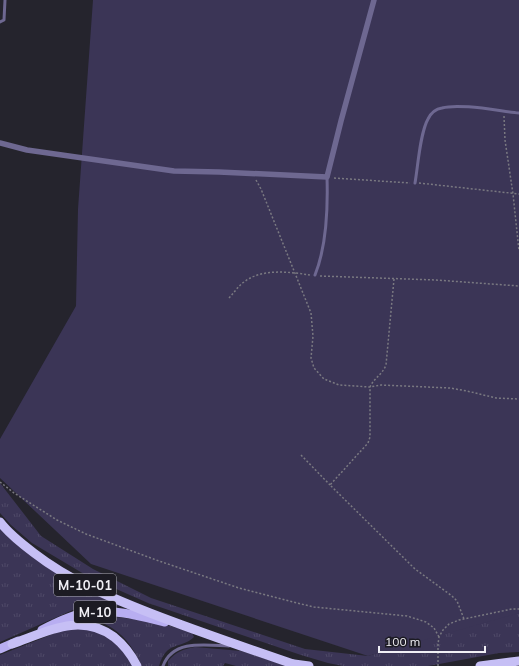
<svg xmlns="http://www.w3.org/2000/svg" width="519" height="666" viewBox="0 0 519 666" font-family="Mulish,sans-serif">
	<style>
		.grass { fill: url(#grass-tufts) }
		.garden { fill: #3b3556 }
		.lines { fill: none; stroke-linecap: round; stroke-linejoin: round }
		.path { stroke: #7a7981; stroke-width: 1.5; stroke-dasharray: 2 2; stroke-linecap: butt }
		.service { stroke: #6e6891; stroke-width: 3 }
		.minor { stroke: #6e6891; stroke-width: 5.5 }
		.primary { stroke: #b8aef1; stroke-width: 9 }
		.trunk { stroke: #c6bff5; stroke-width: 9 }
		.labels { text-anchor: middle; stroke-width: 4; stroke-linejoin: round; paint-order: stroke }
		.shield { fill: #1c1b23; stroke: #b0afb6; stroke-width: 1 }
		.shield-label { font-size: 13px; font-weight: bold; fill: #f0eff5 }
	</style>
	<defs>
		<pattern id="grass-tufts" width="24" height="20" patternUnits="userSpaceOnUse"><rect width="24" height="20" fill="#3b3556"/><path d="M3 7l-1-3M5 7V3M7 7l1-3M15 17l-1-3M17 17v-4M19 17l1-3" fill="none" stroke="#4e4967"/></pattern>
	</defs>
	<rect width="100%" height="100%" fill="#25242d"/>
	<path class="grass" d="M 0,483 L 41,536 L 93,569 L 151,598 L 305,649 L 368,656 L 519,610 L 519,652 L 499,653 L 428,666 L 343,666 L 328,663 L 301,655 L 148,603 L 89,577 L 32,543 L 11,525 L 0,513 Z
		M 0,528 L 123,606 L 93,604 L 82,606 L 0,642 Z
		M 101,616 C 131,618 164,622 192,633 L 194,637 C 180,650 167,640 159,666 L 142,666 C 132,646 124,633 103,623 C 98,621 93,620 88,618 Z
		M 92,628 L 119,644 L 133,666 L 0,666 L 0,655 L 63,630 Z
		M 195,647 L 241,651 L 288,666 L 236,666 L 225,663 L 223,666 L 168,666 L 168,661 C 177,651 182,650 195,647 Z"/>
	<path class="garden" d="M 93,0 L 519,0 L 519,613 L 368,656 L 91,564 L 0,478 L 0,439 L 76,306 L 78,209 Z"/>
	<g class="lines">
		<path class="path" d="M 504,116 L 505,140 L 513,194 L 519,251
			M 334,178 L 410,183
			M 256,180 L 261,189 L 311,313 L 313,336 L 311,358 L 314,368 L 324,379 L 339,385 L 370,387 L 381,385 L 450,388 L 467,391 L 496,398 L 519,399
			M 419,183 L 519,194
			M 320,276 L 436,280 L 519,286
			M 394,279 L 386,365 C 382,375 374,378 370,387 L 370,437 L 368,443 L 330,485 L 415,569 L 452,596 L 457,601 L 464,619
			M 229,298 C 234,293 238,286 244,282 C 262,268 290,272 310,275
			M 301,455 L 330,485
			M 0,482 L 14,493 L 57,520 L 86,534 L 159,561 L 239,588 L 297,603 L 314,607 L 407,616 L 426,622 L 434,628 L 439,637
			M 438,666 L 438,644 L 439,637 L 443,630 L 449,624 L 459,620 L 512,609 L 519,609"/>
		<path class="service" d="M 0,22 L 4,20 L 5,0
			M 415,183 C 418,166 420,133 428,119 C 431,113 435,109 442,108 C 459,103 499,111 519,113
			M 315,275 C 327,245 328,209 327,177
			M 163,666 C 173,639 206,645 229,646"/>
		<path class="minor" d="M 0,143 L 27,150 L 174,171 L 219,172 L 327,177 L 341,121 L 374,0"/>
		<path class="primary" d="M 42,630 C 56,623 70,616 85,613 C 112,608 140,616 165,622
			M 0,649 L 18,641"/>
		<path class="trunk" d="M 0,522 C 9,534 22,544 34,553 C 69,580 109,597 150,613 C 199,632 249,649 299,666
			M 12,644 C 46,632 80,612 114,637 C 124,645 131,654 137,666
			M 294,664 L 309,666
			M 480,666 L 519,661"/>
	</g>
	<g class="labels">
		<g class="shield">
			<rect x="54" y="574" width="62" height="22" rx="3"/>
			<rect x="74" y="601" width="42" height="22" rx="3"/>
		</g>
		<g class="shield-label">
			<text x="85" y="590">М-10-01</text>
			<text x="95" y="617">М-10</text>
		</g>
	</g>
	<path d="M379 646v6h106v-6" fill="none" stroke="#f0eff5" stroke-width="2"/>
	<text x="385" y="646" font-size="12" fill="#f0eff5" stroke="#1c1b23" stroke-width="3" paint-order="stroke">100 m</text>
</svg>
